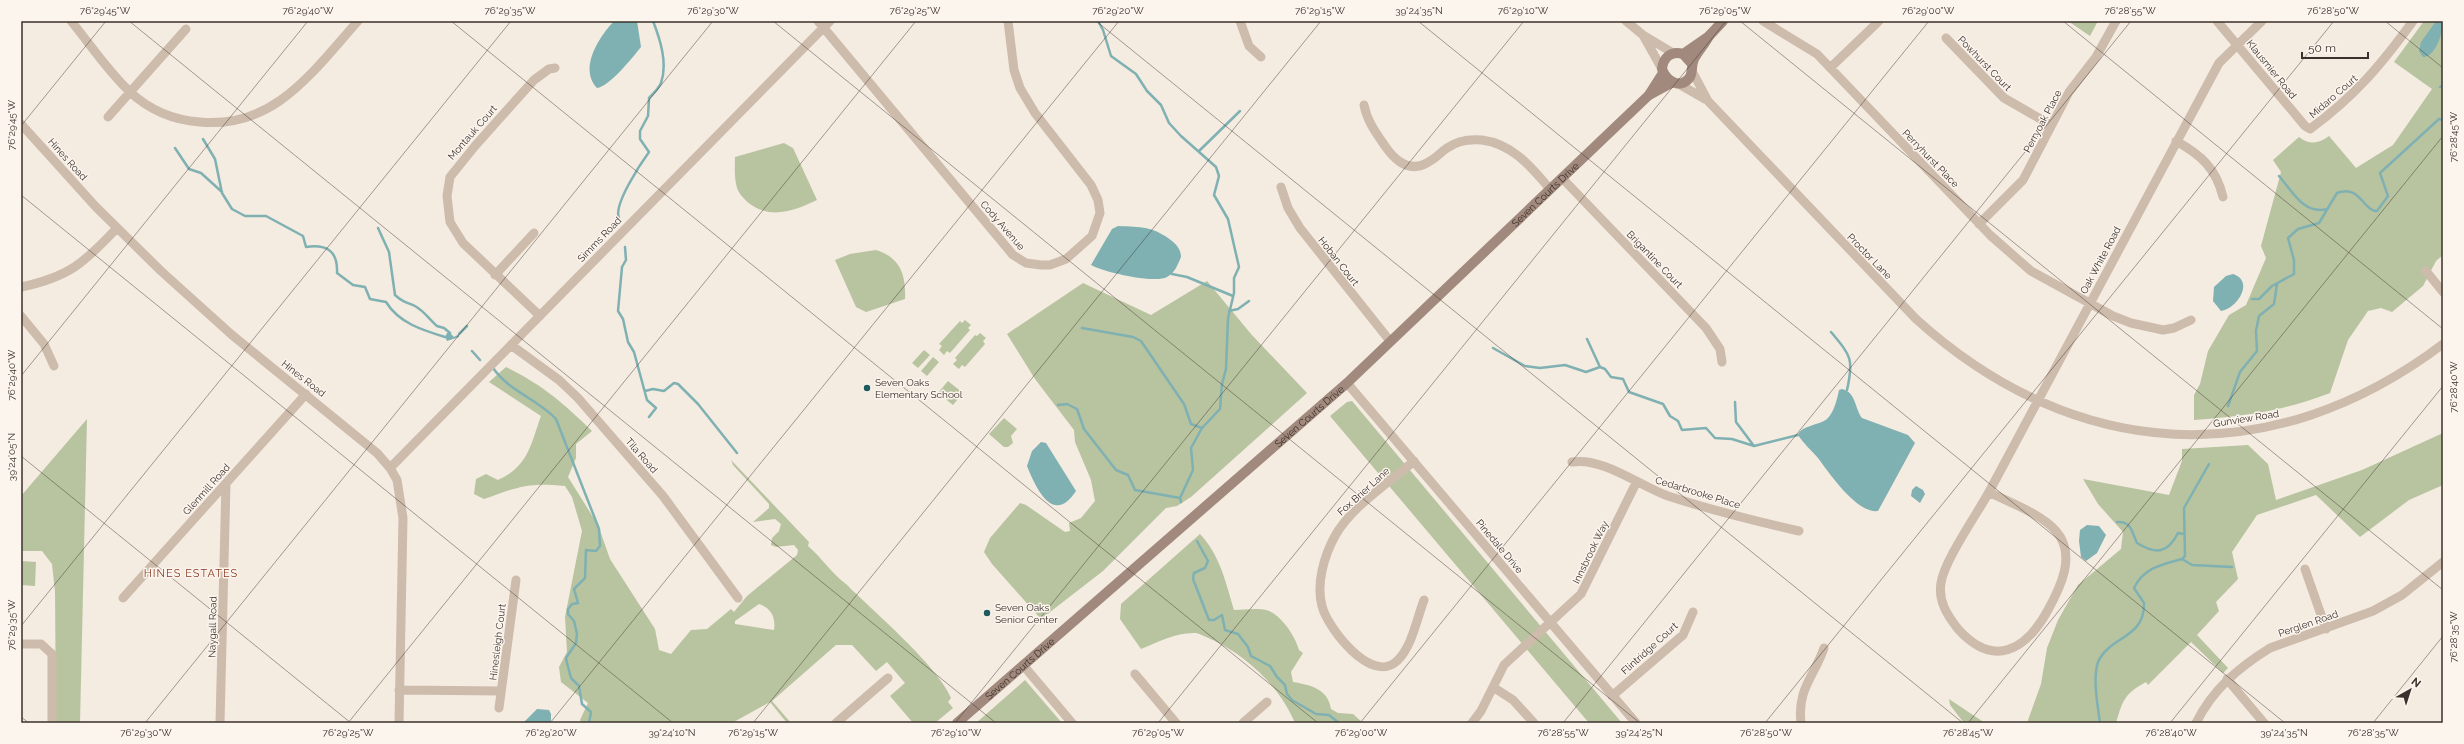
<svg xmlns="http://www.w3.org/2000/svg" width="2464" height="744" viewBox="0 0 2464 744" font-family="Raleway,sans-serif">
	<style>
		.green { fill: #b8c4a0; fill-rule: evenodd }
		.water { fill: #7fb0b2 }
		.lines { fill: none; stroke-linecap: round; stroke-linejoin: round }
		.stream { stroke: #7fb0b2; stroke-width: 2.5 }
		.street { stroke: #cdbbac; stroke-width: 9 }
		.secondary { stroke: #a18a7d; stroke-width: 10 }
		.ticks { fill: none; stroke: #3b302b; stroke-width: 1; stroke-opacity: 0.45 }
		.poi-dot { fill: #1f5a5e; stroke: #fbf5ee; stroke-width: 1.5 }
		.labels { text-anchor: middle; stroke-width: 3; stroke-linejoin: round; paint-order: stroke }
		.street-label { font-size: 10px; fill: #3b302b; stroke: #fbf5ee }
		.poi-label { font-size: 10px; fill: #3b302b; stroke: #fbf5ee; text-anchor: start }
		.neighbourhood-label { font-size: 11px; letter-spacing: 1px; fill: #8c3b22; stroke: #fbf5ee }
		.neatline { fill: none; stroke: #3b302b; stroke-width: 1.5 }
		.ticks-label { font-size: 10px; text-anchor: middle; fill: #3b302b }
	</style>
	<rect width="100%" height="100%" fill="#f4ebe1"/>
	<path class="green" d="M 2068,21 L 2098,21 L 2090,36 Z
		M 2424,21 L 2443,21 L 2443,255 L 2436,261 L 2423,286 L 2392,312 L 2381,308 L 2368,311 L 2348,340 L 2330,393 C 2280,412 2246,416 2194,420 L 2194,395 L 2200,384 L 2208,351 L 2229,315 L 2246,305 L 2266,258 L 2261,246 L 2281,172 L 2273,160 L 2299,137 C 2309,145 2319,144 2329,136 L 2356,168 L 2393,145 L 2432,89 L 2394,62 Z
		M 784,143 L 793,148 L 817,200 C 796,210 772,220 750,204 C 745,200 739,194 737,188 C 734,178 735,167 735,157 Z
		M 876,250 C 901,258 906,275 905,299 L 866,312 L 856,307 L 835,260 L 850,254 Z
		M 1207,281 L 1251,334 L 1307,393 L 1191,497 L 1177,506 L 1166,508 L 1103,571 L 1041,619 L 992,564 L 984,552 L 990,538 L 1020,503 L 1026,505 L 1065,532 L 1070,531 L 1069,523 L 1081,518 L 1095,501 L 1091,480 L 1075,442 L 1074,430 L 1035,379 L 1007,334 L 1083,283 L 1151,315 Z
		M 965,320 L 971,325 L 968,328 L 970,330 L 950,353 L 947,351 L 944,355 L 939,350 L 942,346 L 939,344 L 960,321 L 962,323 Z
		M 980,333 L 986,338 L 983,341 L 985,344 L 965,367 L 962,365 L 959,369 L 953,364 L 957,360 L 955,358 L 975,335 L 977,336 Z
		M 924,350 L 930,355 L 918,368 L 912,363 Z
		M 933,357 L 939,362 L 927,376 L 921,371 Z
		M 506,367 C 544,386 562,402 592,431 L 576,444 L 576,458 L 568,477 L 598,525 L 610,559 L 655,629 L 659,650 L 671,654 L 691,630 L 707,629 L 731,609 L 734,612 L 747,596 L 797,555 L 798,550 L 794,545 L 776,547 L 771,545 L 772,538 L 779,531 L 781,524 L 775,519 L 753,522 L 769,508 L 769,504 L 733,465 L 731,460 L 809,542 L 808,546 C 822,558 832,574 846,584 C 873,611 938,666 951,698 L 948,702 L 953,708 L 935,723 L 913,723 L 890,696 L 905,683 L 887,662 L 876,671 L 852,645 L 836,645 L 772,701 L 791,723 L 787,723 L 770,702 L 732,723 L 581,723 L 580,720 L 588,703 L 561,682 L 559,667 L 567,652 L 565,617 L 582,531 L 572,497 L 565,486 C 528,482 518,487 484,499 L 474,494 L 476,479 L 486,474 L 498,480 C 528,467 531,444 541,416 L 489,382 ZM 759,604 C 771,608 776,617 774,630 L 735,624 L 735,621 Z
		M 948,381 L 963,393 L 953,405 L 938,393 Z
		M 1352,401 L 1622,723 L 1589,723 L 1330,416 L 1347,402 Z
		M 1004,418 L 1017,429 L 1011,436 L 1013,443 L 1008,447 L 1004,447 L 989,434 Z
		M 87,419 L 80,723 L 56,723 L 55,592 L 52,564 L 42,551 L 21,551 L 21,496 Z
		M 2443,433 L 2443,485 L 2409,500 L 2360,537 L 2316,495 L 2257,515 L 2232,552 L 2238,579 L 2216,602 L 2219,611 L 2197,635 L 2228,668 L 2223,673 L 2191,642 L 2148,685 L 2146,682 C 2124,694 2123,700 2116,723 L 2027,723 L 2041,684 L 2047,648 L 2058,620 L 2078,585 L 2121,549 L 2123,532 L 2098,504 L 2083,479 L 2169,495 L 2182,461 L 2182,449 L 2248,445 L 2268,464 L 2276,500 L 2362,470 Z
		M 1200,534 C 1220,555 1226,583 1234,610 C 1244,610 1257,608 1266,610 C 1281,614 1295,636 1299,650 L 1303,653 L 1291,672 L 1293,682 C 1311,685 1328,689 1331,709 L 1338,713 L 1353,714 L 1363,723 L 1295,723 C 1280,687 1248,657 1213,640 C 1208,638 1201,634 1196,633 C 1177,632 1158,642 1141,649 L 1120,619 L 1121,604 Z
		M 21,561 L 36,562 L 35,586 L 21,585 Z
		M 1025,680 L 1062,723 L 976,723 Z
		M 1949,699 L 1985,723 L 1964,723 L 1950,705 Z"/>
	<path class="water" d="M 614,21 L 637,21 L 641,47 C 633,57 609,87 597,88 C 578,68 600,36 614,21 Z
		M 2436,21 L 2443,21 C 2443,32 2436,57 2423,57 L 2419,51 L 2421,42 Z
		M 1118,226 C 1141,227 1153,226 1172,241 C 1177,245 1181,250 1181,257 C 1178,264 1175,273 1167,277 C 1155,284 1103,272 1091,265 L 1112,229 Z
		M 2233,274 C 2255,281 2237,309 2221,311 L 2213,301 L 2214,287 L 2226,276 Z
		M 447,333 L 450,333 L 454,337 L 459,334 L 459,337 L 447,341 L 445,337 Z
		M 1842,389 C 1856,392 1855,409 1862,418 L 1908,435 L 1915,443 L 1878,511 C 1857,514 1830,474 1818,458 C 1811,450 1804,444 1798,435 C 1800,426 1820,425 1827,419 C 1834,412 1837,400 1839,390 Z
		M 1041,442 L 1046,443 L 1076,491 C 1053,526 1036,488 1027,466 L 1032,451 Z
		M 1916,486 L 1923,490 L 1925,494 L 1920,503 L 1911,496 L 1912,490 Z
		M 2087,525 L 2099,526 L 2106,535 L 2097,553 L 2086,561 L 2081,557 L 2079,541 L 2080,530 Z
		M 537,709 L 549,710 L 551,714 L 551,723 L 523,723 Z"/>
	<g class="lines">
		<path class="stream" d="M 1098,21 L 1103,30 L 1111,56 L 1136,74 L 1147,91 L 1161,105 L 1169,123 L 1181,136 L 1216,167 L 1219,176 L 1214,195 L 1228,219 L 1239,267 L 1234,278 L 1234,293 L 1228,318 L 1226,369 L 1222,384 L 1220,409 L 1202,428 L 1191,448 L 1193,470 L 1180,498 L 1181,502
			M 2440,87 L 2443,85
			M 649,98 C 653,94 659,88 661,83 C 668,63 660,39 653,21
			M 203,139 L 215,159 L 222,193 L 232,209 L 245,216 L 266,216 L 303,236 L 306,247 C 327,244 338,251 337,273 L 353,285 L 365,287 L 370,299 L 386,302 C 399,323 422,330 445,337
			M 175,148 L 189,169 L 201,173 L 222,192
			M 1199,151 L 1240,111
			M 2279,176 C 2293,192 2304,215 2327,209
			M 619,218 C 613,205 641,163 649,152 L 640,139 L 640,131 L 648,116 L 649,99
			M 378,228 L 389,252 L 395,295 C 405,304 405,301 415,306 C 424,311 429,319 437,326 L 444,328 L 450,333
			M 625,247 L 626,260 L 622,267 L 618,311 L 623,319 L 628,342 L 634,352 L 647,400 L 656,408 L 649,417
			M 1172,274 L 1187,277 L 1233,296
			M 2252,299 L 2259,299 L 2272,286 L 2294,274 L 2294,260 L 2288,238 L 2298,229 L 2319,223 L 2337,193 C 2360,184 2363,211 2377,211 L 2388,196 L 2380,173 L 2439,119 L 2443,120
			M 1229,311 L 1238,309 L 1249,301
			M 1082,328 L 1133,337 L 1141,341 L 1184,404 L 1191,424 L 1202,428
			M 1831,332 C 1851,356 1854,359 1847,390
			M 459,334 L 467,326
			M 1587,339 L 1600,367 L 1605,369 L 1611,377 L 1623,379 L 1629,392 L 1663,404 L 1670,416 L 1678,421 L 1682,430 L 1706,428 L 1715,438 L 1732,439 L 1754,446 L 1798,435
			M 1493,348 L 1525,366 L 1540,368 L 1565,365 L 1586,372 L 1600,367
			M 472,351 L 480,360
			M 493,368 C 509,391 537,399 556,419 L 599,529 L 600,546 L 596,551 L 586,550 L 585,578 L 574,589 L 578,603 L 572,604 L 568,609 L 568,614 L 574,621 L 577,634 L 576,643 L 566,658 L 567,663 L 571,678 L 579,686 L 582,704 L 591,712 L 589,723
			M 645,391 L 653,389 L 664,391 L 674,383 L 678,384 L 698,404 L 737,453
			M 1735,402 L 1736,422 L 1754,446
			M 1058,405 L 1067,404 L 1077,409 L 1084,429 L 1116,470 L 1128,475 L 1135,490 L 1180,498
			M 2228,406 L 2240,372 L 2257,351 L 2256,331 L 2259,316 L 2274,304 L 2277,284
			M 2117,522 C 2132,521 2132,533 2137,543 C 2156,555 2168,553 2178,533 L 2184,534
			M 1197,541 L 1208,561 L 1205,568 L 1194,573 L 1193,579 L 1209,620 L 1214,620 L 1222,615 L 1225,630 L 1238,634 L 1248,647 L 1251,656 L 1270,666 L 1277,677 L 1285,685 L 1287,694 L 1292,700 L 1316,714 L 1329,715 L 1339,723
			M 2182,559 L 2192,565 L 2232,567
			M 2100,723 C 2098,707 2091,673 2100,658 C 2113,636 2145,637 2144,603 L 2134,588 C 2143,568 2163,564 2182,559 L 2185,556 L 2184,508 L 2209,464"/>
		<path class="street" d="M 71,21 C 90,44 107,70 129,91 C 149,110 172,120 200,122 C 275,129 313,71 358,21
			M 818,21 L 1013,255 L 1026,263 L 1041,265 L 1050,265 L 1066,259 L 1092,236 L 1100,213 L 1098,200 L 1091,185 L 1035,113 L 1020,88 L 1014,70 L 1008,21
			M 1240,21 L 1249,46 L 1261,57
			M 1626,21 L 1643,35 L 1673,53
			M 1763,21 L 1817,54 L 1990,235 L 2031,271 L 2113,316 L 2131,323 L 2163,330 L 2174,328 L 2191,320
			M 2217,21 L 2305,126 L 2310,129 C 2355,96 2381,65 2413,21
			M 1643,35 L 1662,69
			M 1946,38 L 2004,98 L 2051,125
			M 1830,68 L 1879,21
			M 1692,71 L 1708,101 L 1916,319 C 2075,463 2271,474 2443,344
			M 1677,83 L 1705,99
			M 1364,105 C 1367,121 1376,133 1385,146 C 1396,162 1411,174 1430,161 C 1436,158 1441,152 1447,148 C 1457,141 1471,139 1482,140 C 1513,144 1531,167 1550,189
			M 108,117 L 186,29
			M 21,124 L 96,207 L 161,271 L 232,335 L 377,453 L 390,468 L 397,480 L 403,518 L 399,723
			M 2176,141 C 2201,155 2216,168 2223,197
			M 1562,178 L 1706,328 L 1720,349 L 1722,362
			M 1281,187 L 1288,208 L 1300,228 L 1390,341
			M 1979,224 L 2023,180 L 2069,92 L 2096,57 L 2116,21
			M 2426,271 L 2443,292
			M 495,275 L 534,233
			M 21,287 C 69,277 84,263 117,228
			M 21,316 L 44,344 L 54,366
			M 540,316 L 463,243 L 450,222 L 447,196 L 450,177 L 475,146 L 534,80 L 549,69 L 555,68
			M 511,345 L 559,380 L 578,398 L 663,496 L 738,598
			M 1347,383 L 1636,723
			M 1414,461 C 1389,483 1351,507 1335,536 C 1324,556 1316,584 1322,606 C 1327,627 1371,685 1397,661 C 1412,647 1417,618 1424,600
			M 1572,462 C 1603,457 1638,485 1668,496 C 1711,510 1755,521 1799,531
			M 390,468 L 830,21
			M 1989,492 L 2219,63 L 2262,21
			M 1989,492 C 2010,503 2040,513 2056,531 C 2077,555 2060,588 2048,610 C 2026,650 1994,669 1958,629 C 1947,615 1938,601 1941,583 C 1944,561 1977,514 1989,492 Z
			M 2305,569 L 2326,629
			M 123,598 L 306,394
			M 21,644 L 41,644 L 52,654 L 52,723
			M 1023,665 L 1072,723
			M 1135,674 L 1176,723
			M 2227,679 L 2264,723
			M 1493,687 L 1513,700 L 1534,723
			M 399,690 L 501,691
			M 1612,696 L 1683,635 L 1693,612
			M 499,708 L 516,580
			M 220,723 L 226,483
			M 836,723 L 888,678
			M 1243,723 L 1267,702
			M 1472,723 L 1481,711 L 1504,665 L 1581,594 L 1636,483
			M 1801,723 C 1797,689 1814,677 1824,648
			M 2196,723 C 2213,689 2238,668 2270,648 L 2373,611 L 2402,595 L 2443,562"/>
		<g class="secondary">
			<path d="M 1683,54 L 1709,36 L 1723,21"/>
			<path d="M 1692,64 L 1683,54 C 1671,50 1663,58 1662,69 C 1666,80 1680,91 1690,77 C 1693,71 1691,65 1694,59 C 1698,51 1705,44 1709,36"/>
			<path d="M 1649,95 L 1663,73"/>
			<path id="s1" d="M 957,723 L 1347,383 L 1649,95 L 1671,83"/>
		</g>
	</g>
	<path class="ticks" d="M 129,21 L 996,723M 451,21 L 1318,723M 773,21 L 1640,723M 1096,21 L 1963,723M 1418,21 L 2285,723M 1740,21 L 2443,590M 2063,21 L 2443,329M 2385,21 L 2443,68M 21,126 L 106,21M 21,195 L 673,723M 21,376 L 308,21M 21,456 L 351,723M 21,626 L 511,21M 21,717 L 29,723M 145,723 L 713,21M 348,723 L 916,21M 550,723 L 1119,21M 753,723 L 1321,21M 955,723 L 1524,21M 1158,723 L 1726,21M 1360,723 L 1929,21M 1563,723 L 2131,21M 1765,723 L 2334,21M 1968,723 L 2443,136M 2170,723 L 2443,386M 2373,723 L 2443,636"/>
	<g class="poi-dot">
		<circle cx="867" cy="388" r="4"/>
		<circle cx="987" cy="613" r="4"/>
	</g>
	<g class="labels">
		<g class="street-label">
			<text transform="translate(1985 63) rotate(46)" y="4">Powhurst Court</text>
			<text transform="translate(2272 69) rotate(51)" y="4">Klausmier Road</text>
			<text transform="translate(2333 96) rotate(-41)" y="4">Midaro Court</text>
			<text transform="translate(2042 121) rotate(-62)" y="4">Perryoak Place</text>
			<text transform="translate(472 132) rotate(-49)" y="4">Montauk Court</text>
			<text transform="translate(1931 158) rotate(46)" y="4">Perryhurst Place</text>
			<text transform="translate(68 159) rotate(48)" y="4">Hines Road</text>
			<text dy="4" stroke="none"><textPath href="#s1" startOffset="791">Seven Courts Drive</textPath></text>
			<text transform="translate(1003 225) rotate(49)" y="4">Cody Avenue</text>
			<text transform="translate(599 239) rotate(-46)" y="4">Simms Road</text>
			<text transform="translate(1870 256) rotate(46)" y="4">Proctor Lane</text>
			<text transform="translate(1655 259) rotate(46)" y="4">Brigantine Court</text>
			<text transform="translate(2100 260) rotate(-62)" y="4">Oak White Road</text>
			<text transform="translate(1339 261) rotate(52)" y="4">Hoban Court</text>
			<text transform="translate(304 378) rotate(38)" y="4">Hines Road</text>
			<text dy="4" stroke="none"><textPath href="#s1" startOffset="467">Seven Courts Drive</textPath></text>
			<text transform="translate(2246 418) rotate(-9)" y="4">Gunview Road</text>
			<text transform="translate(642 455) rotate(49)" y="4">Tila Road</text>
			<text transform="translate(206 489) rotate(-48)" y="4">Glenmill Road</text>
			<text transform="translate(1363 491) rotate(-42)" y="4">Fox Brier Lane</text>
			<text transform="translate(1698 492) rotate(17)" y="4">Cedarbrooke Place</text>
			<text transform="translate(1500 546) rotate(50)" y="4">Pinedale Drive</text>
			<text transform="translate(1590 552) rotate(-64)" y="4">Innsbrook Way</text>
			<text transform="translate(2308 623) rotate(-19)" y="4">Perglen Road</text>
			<text transform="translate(212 627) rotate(-89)" y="4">Naygall Road</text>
			<text transform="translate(497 642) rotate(-83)" y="4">Hinesleigh Court</text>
			<text transform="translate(1649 648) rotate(-42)" y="4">Flintridge Court</text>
			<text dy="4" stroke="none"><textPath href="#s1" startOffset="83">Seven Courts Drive</textPath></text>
		</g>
		<g class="poi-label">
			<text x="875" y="386">Seven Oaks<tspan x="875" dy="12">Elementary School</tspan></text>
			<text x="995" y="611">Seven Oaks<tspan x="995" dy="12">Senior Center</tspan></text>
		</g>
		<g class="neighbourhood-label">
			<text x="191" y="577">HINES ESTATES</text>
		</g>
	</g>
	<rect width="2464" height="744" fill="none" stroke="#fbf5ee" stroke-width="44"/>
	<g transform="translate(2410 690) rotate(39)" stroke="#fbf5ee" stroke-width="3" paint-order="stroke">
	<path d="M0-3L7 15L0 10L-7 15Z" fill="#3b302b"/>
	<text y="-6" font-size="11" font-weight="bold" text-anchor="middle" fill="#3b302b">N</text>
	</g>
	<path d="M2302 52v6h66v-6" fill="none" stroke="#3b302b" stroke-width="2"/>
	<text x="2308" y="52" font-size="12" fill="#3b302b" stroke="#fbf5ee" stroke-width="3" paint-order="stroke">50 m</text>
	<rect x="22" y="22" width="2420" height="700" class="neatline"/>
	<g class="ticks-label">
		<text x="105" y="14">76°29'45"W</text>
		<text x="308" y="14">76°29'40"W</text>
		<text x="510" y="14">76°29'35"W</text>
		<text x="713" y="14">76°29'30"W</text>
		<text x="915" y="14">76°29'25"W</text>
		<text x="1118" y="14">76°29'20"W</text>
		<text x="1320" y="14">76°29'15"W</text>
		<text x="1419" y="14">39°24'35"N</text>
		<text x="1523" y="14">76°29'10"W</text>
		<text x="1725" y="14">76°29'05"W</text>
		<text x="1928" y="14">76°29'00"W</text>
		<text x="2130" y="14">76°28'55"W</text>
		<text x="2333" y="14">76°28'50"W</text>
		<text transform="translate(11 125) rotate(-90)" y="4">76°29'45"W</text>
		<text transform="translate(2453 137) rotate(-90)" y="4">76°28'45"W</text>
		<text transform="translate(11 375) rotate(-90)" y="4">76°29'40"W</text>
		<text transform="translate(2453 387) rotate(-90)" y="4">76°28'40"W</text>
		<text transform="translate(11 457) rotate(-90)" y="4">39°24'05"N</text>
		<text transform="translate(11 625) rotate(-90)" y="4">76°29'35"W</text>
		<text transform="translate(2453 637) rotate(-90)" y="4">76°28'35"W</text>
		<text x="146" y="736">76°29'30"W</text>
		<text x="348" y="736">76°29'25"W</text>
		<text x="551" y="736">76°29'20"W</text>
		<text x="672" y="736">39°24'10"N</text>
		<text x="753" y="736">76°29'15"W</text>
		<text x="956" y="736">76°29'10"W</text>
		<text x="1158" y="736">76°29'05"W</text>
		<text x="1361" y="736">76°29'00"W</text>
		<text x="1563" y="736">76°28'55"W</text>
		<text x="1639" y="736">39°24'25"N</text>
		<text x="1766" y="736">76°28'50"W</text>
		<text x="1968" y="736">76°28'45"W</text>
		<text x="2171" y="736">76°28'40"W</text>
		<text x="2284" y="736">39°24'35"N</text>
		<text x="2373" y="736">76°28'35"W</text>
	</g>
</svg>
